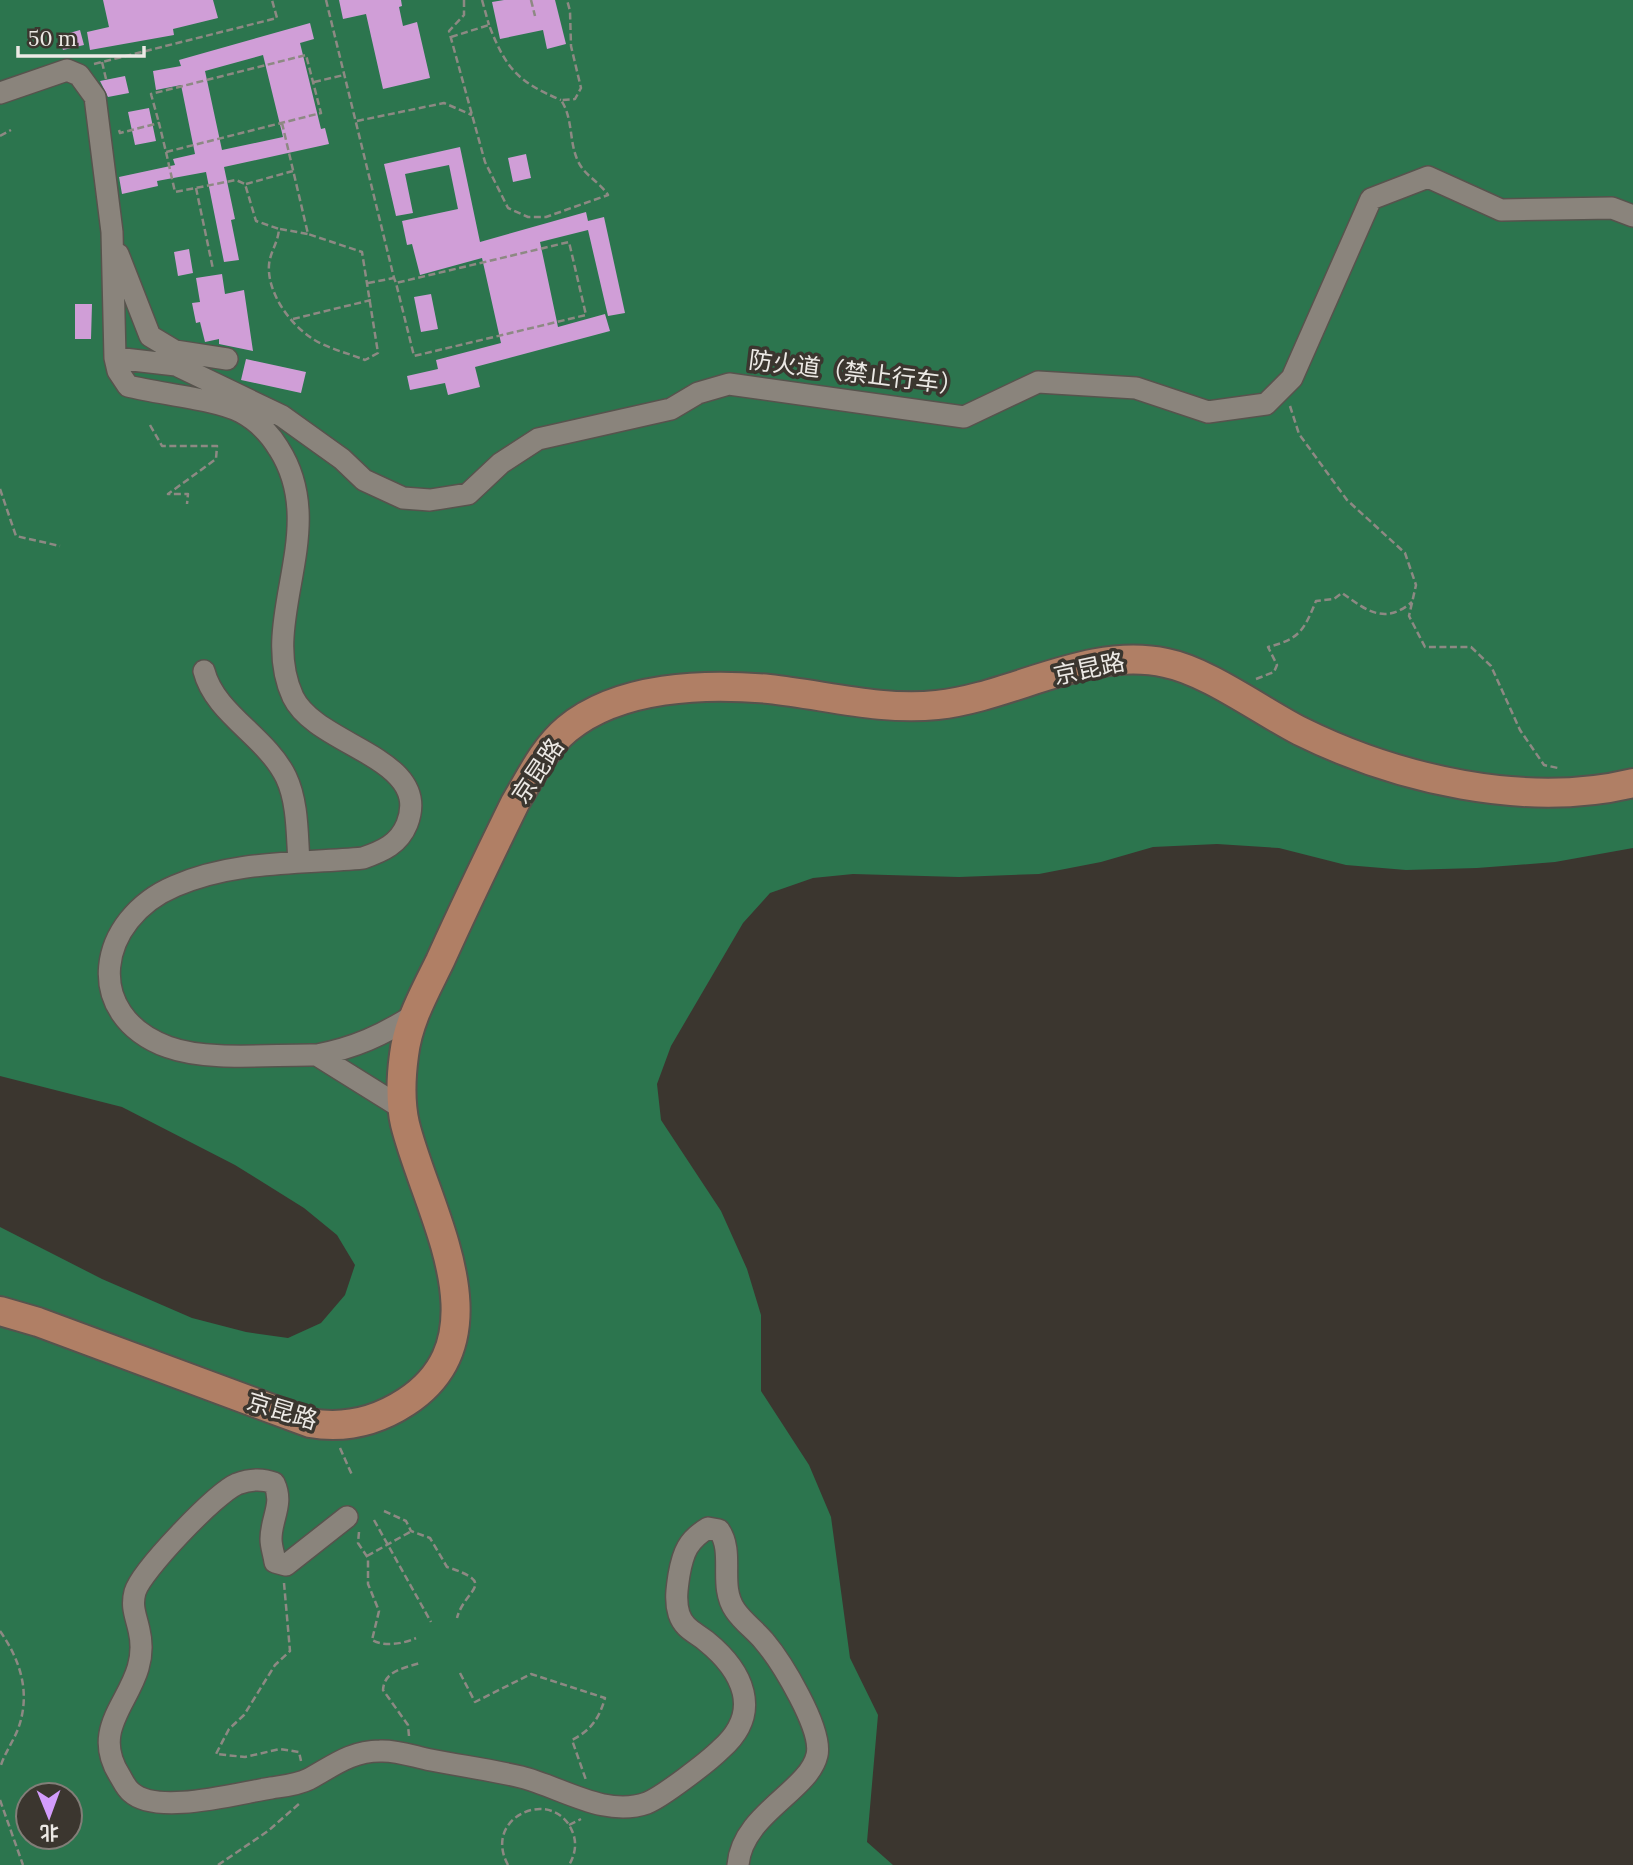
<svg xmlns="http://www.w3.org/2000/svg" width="1633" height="1865" viewBox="0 0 1633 1865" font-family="Lora,'Noto Sans SC',serif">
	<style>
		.forest { fill: #2c754e; fill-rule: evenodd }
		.building { fill: #d09ed7; fill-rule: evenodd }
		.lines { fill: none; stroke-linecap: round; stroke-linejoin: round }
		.minor-casing { stroke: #57534d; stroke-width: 24 }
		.major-casing { stroke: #57534d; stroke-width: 32 }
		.path { stroke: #8d8983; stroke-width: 2.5; stroke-dasharray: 7 3.5; stroke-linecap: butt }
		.minor { stroke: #8a847c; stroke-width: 21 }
		.major { stroke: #b07f65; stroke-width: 28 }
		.labels { text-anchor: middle; stroke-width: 7; stroke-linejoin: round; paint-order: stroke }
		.street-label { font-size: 24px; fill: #ece9e5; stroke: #3b362f }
	</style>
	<rect width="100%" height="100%" fill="#3b362f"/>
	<path class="forest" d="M 0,0 L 1633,0 L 1633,848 L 1555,862 L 1477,868 L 1406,870 L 1346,865 L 1279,848 L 1217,844 L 1153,847 L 1101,862 L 1039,874 L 959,877 L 853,874 L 813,878 L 770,893 L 743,923 L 671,1046 L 657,1084 L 661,1120 L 721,1211 L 747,1269 L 761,1315 L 761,1391 L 809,1465 L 831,1517 L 850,1658 L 878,1715 L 867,1842 L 893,1865 L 0,1865 L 0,1227 L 102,1279 L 192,1318 L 246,1332 L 288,1338 L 321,1323 L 345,1295 L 355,1265 L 337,1235 L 304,1208 L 235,1165 L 122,1107 L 0,1076 ZM 28,1795 L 70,1795 L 70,1837 L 28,1837 Z"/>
	<path class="building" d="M 103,0 L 213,0 L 218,18 L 173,29 L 174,35 L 90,50 L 87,32 L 109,27 Z
		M 339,0 L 401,0 L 402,6 L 399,7 L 403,26 L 417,22 L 430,78 L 383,89 L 366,14 L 343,19 Z
		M 504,0 L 555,0 L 566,44 L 547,49 L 543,30 L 500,39 L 492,2 Z
		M 310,23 L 314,39 L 300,43 L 321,129 L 325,128 L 329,144 L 224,167 L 235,219 L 231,220 L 239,260 L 224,262 L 206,172 L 157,181 L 158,186 L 122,194 L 119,177 L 175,165 L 173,159 L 195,154 L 181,85 L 156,90 L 153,71 L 181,66 L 179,60 ZM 263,55 L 283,137 L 222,150 L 205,71 Z
		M 80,30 L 84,45 L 63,50 L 59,36 Z
		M 125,76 L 129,93 L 108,97 L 100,81 Z
		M 149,108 L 156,141 L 135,145 L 128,112 Z
		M 460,147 L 480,242 L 586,212 L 588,221 L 604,217 L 625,313 L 608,316 L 588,230 L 540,242 L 558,327 L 605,314 L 610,331 L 475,367 L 480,387 L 448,395 L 445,383 L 410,390 L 407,376 L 438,369 L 436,360 L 501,343 L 482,258 L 420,275 L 412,244 L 407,245 L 402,221 L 458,209 L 449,165 L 405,174 L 413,213 L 396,216 L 384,164 Z
		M 526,154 L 531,178 L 513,182 L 508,158 Z
		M 189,249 L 193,273 L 178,276 L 174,252 Z
		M 222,274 L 225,294 L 244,290 L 253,351 L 219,344 L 219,339 L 205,342 L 200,322 L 196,323 L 192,303 L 200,302 L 196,278 Z
		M 431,294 L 438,329 L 421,332 L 414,297 Z
		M 75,304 L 92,304 L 91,339 L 75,339 Z
		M 246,359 L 306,372 L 301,393 L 241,380 Z"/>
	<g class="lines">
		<g class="minor-casing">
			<path id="minor" d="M 0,93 L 67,70 L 79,75 L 95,97 L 112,232 L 115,358 L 118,371 L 128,386 C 159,394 216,399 241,412 C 256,420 270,434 279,449 C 331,531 257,620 293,697 C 317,747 433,757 407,824 C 399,844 383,851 363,858 C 300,864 234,860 175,886 C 97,919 81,1015 168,1047 C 209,1062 274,1054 317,1055
				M 118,254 L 150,336 L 175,351 L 227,359
				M 115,358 L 176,365 L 282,416 L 342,459 L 364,480 L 403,498 L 430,500 L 468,494 L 501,463 L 538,439 L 671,409 L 698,393 L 729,384 L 964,417 L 1038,382 L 1136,388 L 1208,412 L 1266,404 L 1292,378 L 1371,199 L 1428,177 L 1501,210 L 1612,208 L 1633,216
				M 204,671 C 215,714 266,736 286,777 C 298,802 297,835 299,862
				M 402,1108 L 317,1055 C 354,1048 383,1035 414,1015
				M 347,1517 L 286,1565 L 275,1562 C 274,1554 271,1547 271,1539 C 271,1518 284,1504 274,1483 C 261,1478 250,1479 237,1484 C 216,1493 141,1571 135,1592 C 131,1607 136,1616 139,1630 C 154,1692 83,1718 120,1776 C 123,1781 126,1788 131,1792 C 157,1816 238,1793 271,1788 C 283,1786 297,1785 309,1779 C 333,1766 351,1751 380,1751 C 397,1750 415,1757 431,1760 C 461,1766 492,1770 521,1777 C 561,1787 605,1818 647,1803 C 662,1797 708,1762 721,1749 C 763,1712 743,1671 706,1641 C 695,1632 684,1629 679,1614 C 675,1601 677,1588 679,1575 C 683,1552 688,1540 708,1528 L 719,1530 C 735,1553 718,1585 735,1610 C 743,1622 755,1630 764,1641 C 781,1661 823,1729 817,1755 C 809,1791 742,1814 738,1865"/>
		</g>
		<g class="major-casing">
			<path id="major" d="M 0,1311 L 38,1322 L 310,1423 C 345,1429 377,1421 406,1402 C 507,1336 426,1210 405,1124 C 400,1102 401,1077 404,1055 C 408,1021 425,992 440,961 C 464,908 489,856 515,803 C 530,778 544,748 567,729 C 619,686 705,683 769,689 C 825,695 881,711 937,705 C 1013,697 1088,646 1166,663 C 1207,671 1261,711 1300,731 C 1397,779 1526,809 1633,783"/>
		</g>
		<path class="path" d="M 326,0 L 394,278 L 396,283 L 414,356 L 586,315 L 569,242 L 396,283
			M 464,0 L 464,15 L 449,31 L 485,162 L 508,208 L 528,217 L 546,217 L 608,195 C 598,180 584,176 577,159 C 569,140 573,118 561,100 L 575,99 L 581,88 L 571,46 L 570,11 L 567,0
			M 482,0 L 489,25
			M 531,0 L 535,16
			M 451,37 L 489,25 C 506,69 518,82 561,100
			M 102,62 L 106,79
			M 94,64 L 277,18 L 272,0
			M 314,82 L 344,75
			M 357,121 L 444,103 L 472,115
			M 119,130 L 120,133 L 159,123 L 166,152 L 321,113 L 306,55 L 151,94 L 159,123
			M 0,136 L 11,130
			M 166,152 L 175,192 L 236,180 L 245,184 L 256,221 L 279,229 C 278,243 270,252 269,265 C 267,291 288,322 310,337 C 325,348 348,353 365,360 L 378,353 L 362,252 L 308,234 L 282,123
			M 246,184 L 293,171
			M 196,188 L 213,269
			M 280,229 L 308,234
			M 368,283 L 394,278
			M 293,319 L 371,300
			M 1290,406 L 1299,434 L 1347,500 L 1405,553 L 1416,585 L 1409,616 L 1425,647 L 1471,647 L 1491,666 L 1520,730 L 1544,765 L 1558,768
			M 150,425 L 162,446 L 217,446 L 216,459 L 168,494 L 188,494 L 187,504
			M 0,489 L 16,536 L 60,546
			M 1256,679 L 1274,672 L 1277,665 L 1268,647 C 1300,639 1304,630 1316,601 L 1334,599 L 1342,593 C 1367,611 1385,625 1412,602
			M 340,1448 L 352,1475
			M 384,1511 L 406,1521 L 411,1531 L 430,1538 L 447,1567 C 499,1584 465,1588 457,1618
			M 374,1520 L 431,1622
			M 359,1532 L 358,1543 L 368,1558 L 368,1584 L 379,1611 L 372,1640 C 384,1647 403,1644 416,1638
			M 367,1556 L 410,1532
			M 284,1583 L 290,1651 L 275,1665 L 244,1715 L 229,1729 L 216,1754 L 245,1757 L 280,1749 L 299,1752 L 301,1761
			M 0,1631 C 21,1661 31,1694 18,1729 C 13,1742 4,1754 0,1768
			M 460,1673 L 475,1702 L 531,1674 L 605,1698 C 599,1719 591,1730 572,1740 L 586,1780
			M 409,1736 L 408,1725 L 383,1690 C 384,1671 404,1668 420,1663
			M 0,1800 L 23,1865
			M 569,1825 L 581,1819
			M 218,1865 L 268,1831 L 300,1803
			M 508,1865 C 481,1816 555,1785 573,1833 C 577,1844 575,1855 569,1865"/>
		<use href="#minor" class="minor"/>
		<use href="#major" class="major"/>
	</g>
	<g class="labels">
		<g class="street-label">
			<text transform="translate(856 373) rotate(7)" y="8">防火道（禁止行车）</text>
			<text transform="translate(1089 669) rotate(-12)" y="8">京昆路</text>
			<text transform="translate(538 771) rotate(-56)" y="8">京昆路</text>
			<text transform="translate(282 1411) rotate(17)" y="8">京昆路</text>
		</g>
	</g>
	<g transform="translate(49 1816) rotate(179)"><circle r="33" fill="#3b362f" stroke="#827e78" stroke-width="2"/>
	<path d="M0-5L12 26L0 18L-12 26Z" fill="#d39cfc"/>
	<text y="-10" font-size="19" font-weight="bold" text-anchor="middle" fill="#ece9e5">北</text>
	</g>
	<path d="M18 46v10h126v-10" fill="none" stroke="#ece9e5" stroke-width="3.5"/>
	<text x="28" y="46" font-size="21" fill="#ece9e5" stroke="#3b362f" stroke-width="5" paint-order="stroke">50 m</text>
</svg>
